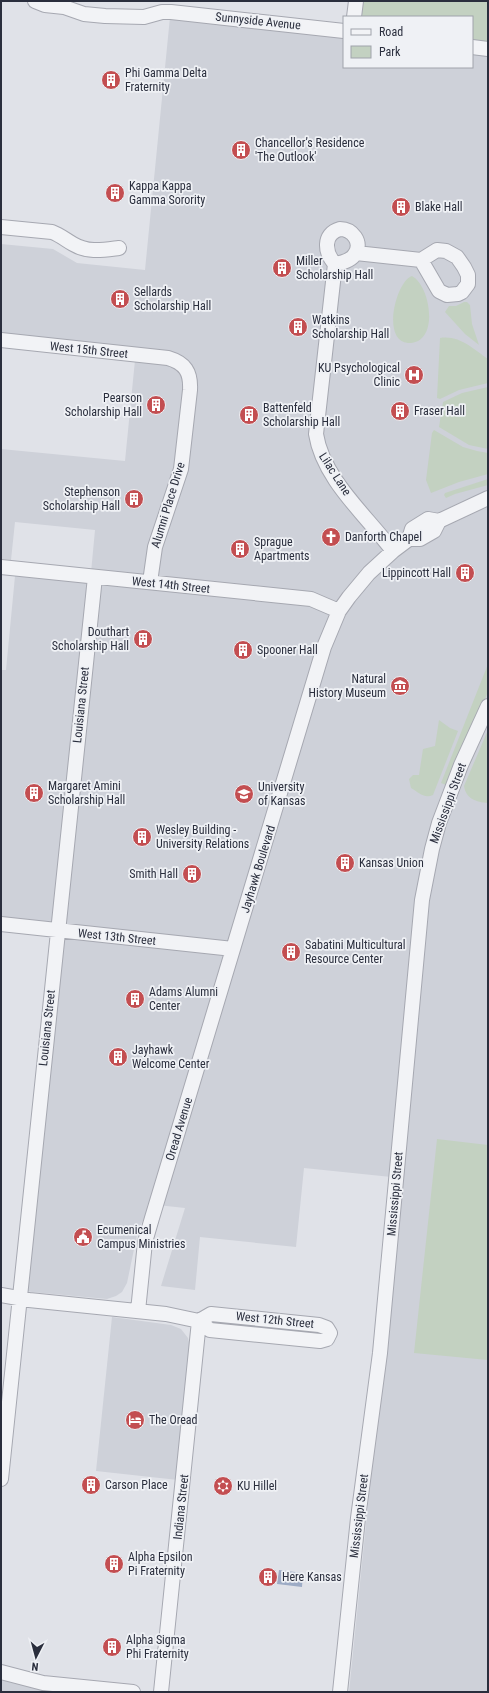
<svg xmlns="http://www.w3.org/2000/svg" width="489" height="1693" viewBox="0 0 489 1693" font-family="'Roboto Condensed',sans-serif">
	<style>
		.built { fill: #ced1d9 }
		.green { fill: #c3d1c1 }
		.water { fill: #9dabc5 }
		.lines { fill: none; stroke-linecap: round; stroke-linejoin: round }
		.minor-casing { stroke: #a6a8b1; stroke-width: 16 }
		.minor { stroke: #f2f3f6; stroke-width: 14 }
		.labels { text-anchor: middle; stroke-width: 3.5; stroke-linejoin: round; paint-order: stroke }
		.street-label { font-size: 12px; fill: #2a2e3d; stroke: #eff1f5 }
		.poi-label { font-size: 12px; fill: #2a2e3d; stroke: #eff1f5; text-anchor: start }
	</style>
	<rect width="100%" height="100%" fill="#e0e2e8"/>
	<path class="built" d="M 488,1 L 488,1692 L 349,1692 L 401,1178 L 304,1168 L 296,1247 L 200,1237 L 195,1290 L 161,1286 L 185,1208 L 148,1204 L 145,1217 L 138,1230 L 127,1283 L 122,1292 L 116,1296 L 107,1299 L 32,1292 L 26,1291 L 24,1282 L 49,1088 L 65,923 L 1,917 L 1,670 L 6,670 L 15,576 L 90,583 L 95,530 L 15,522 L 11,560 L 1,559 L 1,449 L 125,461 L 136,350 L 1,335 L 1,244 L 53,249 L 77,263 L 145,270 L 170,17 L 344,34 L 344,67 L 472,67 L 472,17 Z
		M 112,1317 L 171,1325 L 181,1329 L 188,1338 L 190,1347 L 178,1480 L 96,1471 Z
		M 1,1680 L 25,1686 L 79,1692 L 1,1692 Z"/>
	<path class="green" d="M 362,1 L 488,1 L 488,44 L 472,41 L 472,17 L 361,17 Z
		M 412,276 C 431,286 440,344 408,343 C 381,341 396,281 412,276 Z
		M 464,302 L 467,302 L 470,305 L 472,324 L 479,345 L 465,334 L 445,312 L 449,306 L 456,306 Z
		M 440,338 C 460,335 473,349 488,359 L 488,383 L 459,390 L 440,399 L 437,398 Z
		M 488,387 L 488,449 L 469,445 L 439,427 L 443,402 L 462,393 Z
		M 434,430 L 463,447 L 477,451 L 488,453 L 488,474 L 459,482 L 431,493 L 426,480 L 432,433 Z
		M 488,479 L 488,485 L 455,494 L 446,498 L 444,495 L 445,493 Z
		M 488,664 L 488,692 L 446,785 L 441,783 Z
		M 439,720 L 450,728 L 458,731 L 433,795 C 424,799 418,792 411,788 L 409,779 L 413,775 L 419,775 L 423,749 L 435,746 Z
		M 488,730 L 488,803 C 476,802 466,799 464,786 Z
		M 437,1139 L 488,1145 L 488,1360 L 414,1353 Z"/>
	<path class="water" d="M 279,1570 L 303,1573 L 302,1587 L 277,1584 Z"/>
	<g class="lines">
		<g class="minor-casing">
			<path id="minor" d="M 35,1 L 45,5 L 64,7 L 84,14 L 105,16 L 144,17 L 162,12 L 171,12 L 344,31
				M 354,17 L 356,1
				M 472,47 L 488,49
				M 1,227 L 52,232 C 60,235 66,240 73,244 C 88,253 103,250 119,248
				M 340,229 C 352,229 363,242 355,254 C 351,261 341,263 335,264 C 325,253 322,234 340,229 Z
				M 356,253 L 421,260 L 437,250 L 446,251 L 457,257 L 464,267 L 468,275 L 468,284 L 462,292 L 458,294 L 447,295 L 439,291 L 421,260
				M 335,264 L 316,434 C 323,479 366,515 393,551
				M 1,340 L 168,358 C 185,363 191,372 190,390 L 181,469 L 155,547 L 150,582
				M 409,539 L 420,539 L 434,531 L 439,521 L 488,498
				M 1,567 L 311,599 L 339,611
				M 1,924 L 233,949
				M 1,1295 L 29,1300 L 166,1314 L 199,1321 L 210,1330 L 320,1341 L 327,1339 L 330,1333 L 327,1328 L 319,1325 L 211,1314 L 199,1321
				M 138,1311 L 145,1242 L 152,1218 L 324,647 L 339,611 L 349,597 L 369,573 L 393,551 L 409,539 L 412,529 L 428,519 L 439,521
				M 1,1479 L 95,577
				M 1,1672 L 43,1683 L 133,1692
				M 161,1692 L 199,1321
				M 340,1692 L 358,1518 L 380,1353 L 422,900 L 432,849 L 439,823 L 461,765 L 488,706"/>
		</g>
		<use href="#minor" class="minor"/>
	</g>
	<defs>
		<g id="building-disc" transform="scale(1)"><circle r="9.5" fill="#c34e51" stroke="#eff1f5"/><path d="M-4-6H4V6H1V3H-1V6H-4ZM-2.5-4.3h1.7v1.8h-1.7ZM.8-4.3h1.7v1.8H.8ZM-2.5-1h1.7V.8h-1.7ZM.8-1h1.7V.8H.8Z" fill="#fff"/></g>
		<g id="hospital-disc" transform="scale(1)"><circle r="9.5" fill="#c34e51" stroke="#eff1f5"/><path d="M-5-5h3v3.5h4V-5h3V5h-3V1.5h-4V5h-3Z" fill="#fff"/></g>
		<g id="church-disc" transform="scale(1)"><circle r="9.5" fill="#c34e51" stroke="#eff1f5"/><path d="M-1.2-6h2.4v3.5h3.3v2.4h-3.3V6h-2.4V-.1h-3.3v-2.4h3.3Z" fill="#fff"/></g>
		<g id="museum-disc" transform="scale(1)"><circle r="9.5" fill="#c34e51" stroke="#eff1f5"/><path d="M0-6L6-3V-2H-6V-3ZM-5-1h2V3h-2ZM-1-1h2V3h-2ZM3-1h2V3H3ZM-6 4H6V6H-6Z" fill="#fff"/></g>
		<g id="university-disc" transform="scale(1)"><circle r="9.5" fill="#c34e51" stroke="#eff1f5"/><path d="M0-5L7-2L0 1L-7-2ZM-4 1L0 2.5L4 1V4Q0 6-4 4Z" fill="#fff"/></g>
		<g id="civic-disc" transform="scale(1)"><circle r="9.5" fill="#c34e51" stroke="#eff1f5"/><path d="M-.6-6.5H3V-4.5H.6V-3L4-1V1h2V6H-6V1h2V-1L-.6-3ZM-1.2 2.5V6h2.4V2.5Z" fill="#fff"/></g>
		<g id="hotel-disc" transform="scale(1)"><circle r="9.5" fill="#c34e51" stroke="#eff1f5"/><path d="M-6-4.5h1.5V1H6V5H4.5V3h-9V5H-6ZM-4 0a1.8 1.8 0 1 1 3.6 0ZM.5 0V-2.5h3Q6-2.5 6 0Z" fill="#fff"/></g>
		<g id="synagogue-disc" transform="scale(1)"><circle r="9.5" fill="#c34e51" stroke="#eff1f5"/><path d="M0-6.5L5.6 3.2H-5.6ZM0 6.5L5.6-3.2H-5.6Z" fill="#fff"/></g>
	</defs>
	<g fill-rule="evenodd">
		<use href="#building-disc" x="111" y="80"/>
		<use href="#building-disc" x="241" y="150"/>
		<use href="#building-disc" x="115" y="193"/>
		<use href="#building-disc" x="401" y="207"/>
		<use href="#building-disc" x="282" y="268"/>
		<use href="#building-disc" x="120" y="299"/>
		<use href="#building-disc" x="298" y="327"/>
		<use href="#hospital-disc" x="414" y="375"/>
		<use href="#building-disc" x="156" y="405"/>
		<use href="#building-disc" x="400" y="411"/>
		<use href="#building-disc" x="249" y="415"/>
		<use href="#building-disc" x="134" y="499"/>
		<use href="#church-disc" x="331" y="537"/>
		<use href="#building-disc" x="240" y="549"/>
		<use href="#building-disc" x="465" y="573"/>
		<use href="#building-disc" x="143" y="639"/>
		<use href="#building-disc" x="243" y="650"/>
		<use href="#museum-disc" x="400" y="686"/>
		<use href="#building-disc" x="34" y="793"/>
		<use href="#university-disc" x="244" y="794"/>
		<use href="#building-disc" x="142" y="837"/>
		<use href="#building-disc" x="345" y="863"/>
		<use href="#building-disc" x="192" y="874"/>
		<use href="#building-disc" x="291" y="952"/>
		<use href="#building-disc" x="135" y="999"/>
		<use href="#building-disc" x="118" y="1057"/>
		<use href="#civic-disc" x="83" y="1237"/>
		<use href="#hotel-disc" x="135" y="1420"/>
		<use href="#building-disc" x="91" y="1485"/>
		<use href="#synagogue-disc" x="223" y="1486"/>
		<use href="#building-disc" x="114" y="1564"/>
		<use href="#building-disc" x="268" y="1577"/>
		<use href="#building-disc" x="112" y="1647"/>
	</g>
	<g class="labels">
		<g class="street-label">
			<text transform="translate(258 21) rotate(6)" y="4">Sunnyside Avenue</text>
			<text transform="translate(89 350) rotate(6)" y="4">West 15th Street</text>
			<text transform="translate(335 474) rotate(57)" y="4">Lilac Lane</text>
			<text transform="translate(168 505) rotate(-73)" y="4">Alumni Place Drive</text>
			<text transform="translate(171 585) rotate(6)" y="4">West 14th Street</text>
			<text transform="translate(81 705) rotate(-84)" y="4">Louisiana Street</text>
			<text transform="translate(448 803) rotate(-70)" y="4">Mississippi Street</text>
			<text transform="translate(258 869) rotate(-73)" y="4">Jayhawk Boulevard</text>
			<text transform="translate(117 937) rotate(6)" y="4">West 13th Street</text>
			<text transform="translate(47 1028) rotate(-84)" y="4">Louisiana Street</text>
			<text transform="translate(179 1129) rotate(-73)" y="4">Oread Avenue</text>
			<text transform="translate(395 1194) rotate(-85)" y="4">Mississippi Street</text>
			<text transform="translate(275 1320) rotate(6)" y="4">West 12th Street</text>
			<text transform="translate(181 1507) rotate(-84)" y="4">Indiana Street</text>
			<text transform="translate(359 1516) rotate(-83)" y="4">Mississippi Street</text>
		</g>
		<g class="poi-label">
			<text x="125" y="77">Phi Gamma Delta<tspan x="125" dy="14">Fraternity</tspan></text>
			<text x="255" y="147">Chancellor’s Residence<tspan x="255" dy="14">'The Outlook'</tspan></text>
			<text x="129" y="190">Kappa Kappa<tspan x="129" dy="14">Gamma Sorority</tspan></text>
			<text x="415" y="211">Blake Hall</text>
			<text x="296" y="265">Miller<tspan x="296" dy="14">Scholarship Hall</tspan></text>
			<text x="134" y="296">Sellards<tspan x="134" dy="14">Scholarship Hall</tspan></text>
			<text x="312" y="324">Watkins<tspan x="312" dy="14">Scholarship Hall</tspan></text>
			<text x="400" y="372" text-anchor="end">KU Psychological<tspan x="400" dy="14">Clinic</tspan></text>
			<text x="142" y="402" text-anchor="end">Pearson<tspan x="142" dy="14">Scholarship Hall</tspan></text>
			<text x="263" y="412">Battenfeld<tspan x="263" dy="14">Scholarship Hall</tspan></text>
			<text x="414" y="415">Fraser Hall</text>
			<text x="120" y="496" text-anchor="end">Stephenson<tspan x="120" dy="14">Scholarship Hall</tspan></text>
			<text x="345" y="541">Danforth Chapel</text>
			<text x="254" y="546">Sprague<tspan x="254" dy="14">Apartments</tspan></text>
			<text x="451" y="577" text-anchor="end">Lippincott Hall</text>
			<text x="129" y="636" text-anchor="end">Douthart<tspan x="129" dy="14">Scholarship Hall</tspan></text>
			<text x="257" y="654">Spooner Hall</text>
			<text x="386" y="683" text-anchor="end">Natural<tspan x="386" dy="14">History Museum</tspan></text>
			<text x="48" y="790">Margaret Amini<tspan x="48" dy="14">Scholarship Hall</tspan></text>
			<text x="258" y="791">University<tspan x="258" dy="14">of Kansas</tspan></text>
			<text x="156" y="834">Wesley Building -<tspan x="156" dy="14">University Relations</tspan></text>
			<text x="359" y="867">Kansas Union</text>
			<text x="178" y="878" text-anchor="end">Smith Hall</text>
			<text x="305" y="949">Sabatini Multicultural<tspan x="305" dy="14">Resource Center</tspan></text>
			<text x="149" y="996">Adams Alumni<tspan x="149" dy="14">Center</tspan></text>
			<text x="132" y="1054">Jayhawk<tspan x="132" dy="14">Welcome Center</tspan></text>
			<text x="97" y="1234">Ecumenical<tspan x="97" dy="14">Campus Ministries</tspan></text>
			<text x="149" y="1424">The Oread</text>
			<text x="105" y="1489">Carson Place</text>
			<text x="237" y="1490">KU Hillel</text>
			<text x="128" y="1561">Alpha Epsilon<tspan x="128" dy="14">Pi Fraternity</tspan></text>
			<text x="282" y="1581">Here Kansas</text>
			<text x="126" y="1644">Alpha Sigma<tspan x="126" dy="14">Phi Fraternity</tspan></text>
		</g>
	</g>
	<rect width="489" height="1693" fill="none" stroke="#2a2e3d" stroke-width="4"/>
	<rect x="343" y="16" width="130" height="52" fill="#eff1f5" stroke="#a0a3ab"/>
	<rect x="351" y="29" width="20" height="6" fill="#f2f3f6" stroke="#a0a3ab"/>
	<text x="379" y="36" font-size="12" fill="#2a2e3d">Road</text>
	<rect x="351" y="46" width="20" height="12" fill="#c3d1c1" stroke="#a0a3ab"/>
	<text x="379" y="56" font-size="12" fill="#2a2e3d">Park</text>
	<g transform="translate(36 1657) rotate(186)" stroke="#eff1f5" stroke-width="3" paint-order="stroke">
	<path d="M0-3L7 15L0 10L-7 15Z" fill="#2a2e3d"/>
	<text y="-6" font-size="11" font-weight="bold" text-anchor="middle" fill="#2a2e3d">N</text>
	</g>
</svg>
